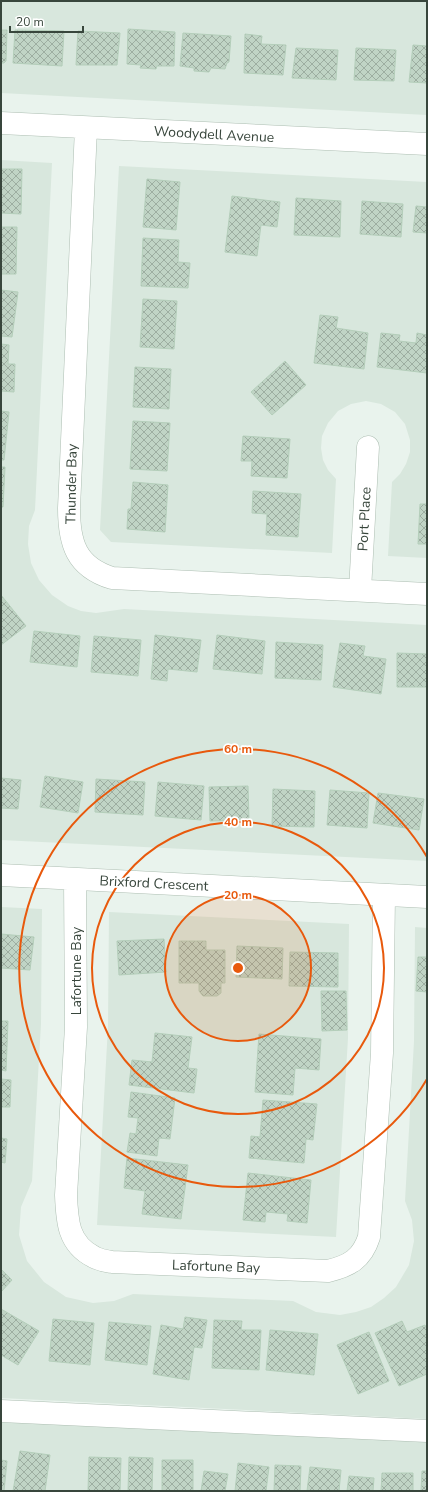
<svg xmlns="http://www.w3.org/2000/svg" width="428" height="1492" viewBox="0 0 428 1492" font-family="'Nunito Sans',sans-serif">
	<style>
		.residential { fill: #d8e7dd }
		.building { fill: url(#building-cross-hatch); stroke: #b4ceba }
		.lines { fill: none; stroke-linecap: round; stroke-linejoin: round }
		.minor-casing { stroke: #adbeb2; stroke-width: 23 }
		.minor { stroke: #fff; stroke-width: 22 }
		.ring { fill: none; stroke: #e8590c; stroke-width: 2 }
		.labels { text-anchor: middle; stroke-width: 3.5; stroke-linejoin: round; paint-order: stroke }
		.street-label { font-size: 14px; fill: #38463c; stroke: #fff }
		.centre { fill: #e8590c; stroke: #fff; stroke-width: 2 }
		.ring-label { font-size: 12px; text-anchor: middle; font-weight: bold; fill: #e8590c; stroke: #fff; stroke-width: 3.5; stroke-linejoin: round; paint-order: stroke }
	</style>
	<defs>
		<pattern id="building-cross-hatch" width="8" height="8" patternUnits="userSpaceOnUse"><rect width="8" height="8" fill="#c0d4c5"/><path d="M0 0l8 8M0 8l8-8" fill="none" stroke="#9daea1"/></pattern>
	</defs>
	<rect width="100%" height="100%" fill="#e9f3ed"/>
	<path class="residential" d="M 1,1 L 427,1 L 427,115 L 1,93 Z
		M 1,160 L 52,163 L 35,510 L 29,526 L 28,544 L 31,563 L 39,580 L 52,595 L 68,606 L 81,611 L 96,613 L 124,609 L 427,625 L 427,861 L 1,840 Z
		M 119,166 L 427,182 L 427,558 L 388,556 L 392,482 L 400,474 L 406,464 L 410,452 L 410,440 L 405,424 L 395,412 L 381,404 L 366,401 L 351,404 L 338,411 L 328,423 L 322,436 L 321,448 L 323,460 L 328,470 L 336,479 L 332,553 L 111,542 L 100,530 Z
		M 1,907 L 42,909 L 41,1024 L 32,1181 L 21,1207 L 19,1235 L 27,1261 L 44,1282 L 66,1297 L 93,1303 L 114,1301 L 133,1294 L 293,1301 L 316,1312 L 340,1315 L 356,1312 L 371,1307 L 384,1298 L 396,1287 L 409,1265 L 414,1241 L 412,1220 L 405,1201 L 414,1041 L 415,927 L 427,928 L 427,1419 L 1,1398 Z
		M 109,912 L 349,924 L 348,1038 L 336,1237 L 97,1225 L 108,1026 Z
		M 1,1421 L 427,1442 L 427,1491 L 1,1491 Z"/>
	<path class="building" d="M 128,29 L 175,32 L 174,66 L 157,66 L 156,69 L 140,68 L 141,65 L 127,64 Z
		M 1,30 L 7,30 L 6,61 L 4,63 L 1,63 Z
		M 15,30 L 64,31 L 62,66 L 13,63 Z
		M 78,31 L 120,33 L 117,65 L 76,65 Z
		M 183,33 L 231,36 L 229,62 L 227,63 L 225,69 L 211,68 L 209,72 L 194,71 L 194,68 L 180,66 Z
		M 245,34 L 262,36 L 261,44 L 286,45 L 283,75 L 244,73 Z
		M 413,45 L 427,46 L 427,83 L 409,82 Z
		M 296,48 L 338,50 L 336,80 L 292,78 Z
		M 356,48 L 396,50 L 394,81 L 354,80 Z
		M 1,169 L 22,169 L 21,214 L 1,213 Z
		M 147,179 L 180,182 L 176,230 L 143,227 Z
		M 232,196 L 280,202 L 277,227 L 261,225 L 257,256 L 225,252 Z
		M 296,198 L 341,201 L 340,237 L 294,235 Z
		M 362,201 L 403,204 L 401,237 L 360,234 Z
		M 416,206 L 427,207 L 427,233 L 413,232 Z
		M 1,227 L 17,227 L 16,274 L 1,274 Z
		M 143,238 L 179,240 L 178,262 L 190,263 L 188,288 L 141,286 Z
		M 1,290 L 18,292 L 12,337 L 1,336 Z
		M 143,299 L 177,301 L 174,349 L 140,347 Z
		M 320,315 L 338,317 L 336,328 L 368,333 L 364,369 L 314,363 Z
		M 381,333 L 400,335 L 399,341 L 416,343 L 417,333 L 427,335 L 427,373 L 377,367 Z
		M 1,344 L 9,345 L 8,364 L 15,364 L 14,392 L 1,391 Z
		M 285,361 L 306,385 L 272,415 L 251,392 Z
		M 135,367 L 171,369 L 169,409 L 133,407 Z
		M 1,411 L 9,412 L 4,460 L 1,460 Z
		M 133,421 L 170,423 L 167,471 L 130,469 Z
		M 243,436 L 290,439 L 287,478 L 251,476 L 252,461 L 241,461 Z
		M 1,467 L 5,467 L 3,507 L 1,507 Z
		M 133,482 L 168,485 L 165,532 L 127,529 L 128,509 L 131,509 Z
		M 253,491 L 301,494 L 298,537 L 266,535 L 267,514 L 252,513 Z
		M 420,504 L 427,504 L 427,544 L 418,544 Z
		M 1,595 L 26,626 L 1,645 Z
		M 34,631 L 80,636 L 77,667 L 30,662 Z
		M 155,635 L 201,640 L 197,672 L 168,669 L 167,681 L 151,679 Z
		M 217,635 L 265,641 L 262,674 L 213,669 Z
		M 94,636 L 141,640 L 138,676 L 91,672 Z
		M 276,642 L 323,645 L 321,680 L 275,678 Z
		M 340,643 L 365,646 L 363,656 L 386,659 L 381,694 L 333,687 Z
		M 397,653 L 427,654 L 427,687 L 397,687 Z
		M 45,776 L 83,782 L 78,813 L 40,807 Z
		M 1,778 L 21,780 L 18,809 L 1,808 Z
		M 96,779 L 145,782 L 143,815 L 95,812 Z
		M 158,782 L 204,786 L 201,820 L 155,816 Z
		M 248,786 L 249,820 L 210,821 L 209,787 Z
		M 273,789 L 315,791 L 314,827 L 272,826 Z
		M 330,790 L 369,793 L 367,828 L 327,825 Z
		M 378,793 L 424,799 L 419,830 L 373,823 Z
		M 1,934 L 34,937 L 30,970 L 1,968 Z
		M 164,939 L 166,972 L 119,975 L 117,941 Z
		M 179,941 L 206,941 L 206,950 L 225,950 L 225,983 L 221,983 L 221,993 L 217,996 L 203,996 L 199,991 L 199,983 L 179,983 Z
		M 237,946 L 283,948 L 282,979 L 236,977 Z
		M 290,952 L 338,953 L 338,987 L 289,986 Z
		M 418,957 L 427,957 L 427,992 L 416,991 Z
		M 321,991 L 346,991 L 347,1030 L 322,1031 Z
		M 1,1021 L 8,1021 L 6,1071 L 1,1070 Z
		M 155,1033 L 192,1037 L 188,1068 L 197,1069 L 194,1093 L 129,1085 L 132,1060 L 152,1062 Z
		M 259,1034 L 321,1039 L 319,1070 L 295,1068 L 293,1095 L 255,1092 Z
		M 1,1079 L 11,1080 L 10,1107 L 1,1107 Z
		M 131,1092 L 175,1098 L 170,1139 L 159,1138 L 157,1156 L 127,1152 L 130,1133 L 136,1134 L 138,1118 L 128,1117 Z
		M 263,1100 L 317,1104 L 313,1140 L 306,1139 L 304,1163 L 249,1158 L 251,1136 L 260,1137 Z
		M 1,1138 L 7,1139 L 5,1163 L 1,1162 Z
		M 127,1158 L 188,1165 L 181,1219 L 142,1214 L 145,1191 L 124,1188 Z
		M 248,1173 L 311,1180 L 307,1223 L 287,1221 L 288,1214 L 266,1212 L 265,1222 L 243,1220 Z
		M 1,1269 L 12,1280 L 1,1292 Z
		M 1,1309 L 39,1331 L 18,1365 L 1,1355 Z
		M 185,1317 L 207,1320 L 202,1348 L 194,1347 L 189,1380 L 153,1374 L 161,1325 L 183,1329 Z
		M 53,1319 L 94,1323 L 90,1365 L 49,1361 Z
		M 214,1320 L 242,1321 L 241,1330 L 261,1330 L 259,1370 L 212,1368 Z
		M 402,1321 L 407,1332 L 425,1325 L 427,1329 L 427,1374 L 399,1386 L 375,1333 Z
		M 109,1322 L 151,1326 L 147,1365 L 105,1360 Z
		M 270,1330 L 318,1334 L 314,1375 L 266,1370 Z
		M 369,1332 L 389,1381 L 358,1394 L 337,1345 Z
		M 20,1451 L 50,1455 L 45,1491 L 13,1491 Z
		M 89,1457 L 121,1458 L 120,1491 L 88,1491 Z
		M 129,1457 L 153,1458 L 152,1491 L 128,1491 Z
		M 1,1460 L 7,1461 L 4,1491 L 1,1491 Z
		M 162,1460 L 193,1460 L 193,1491 L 162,1491 Z
		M 238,1463 L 269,1467 L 266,1491 L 235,1491 Z
		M 275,1465 L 301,1466 L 300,1491 L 274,1491 Z
		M 310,1467 L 341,1470 L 339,1491 L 307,1491 Z
		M 204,1471 L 228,1474 L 225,1491 L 201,1491 Z
		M 422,1471 L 427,1471 L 427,1491 L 421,1491 Z
		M 382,1473 L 413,1473 L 413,1491 L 381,1491 Z
		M 349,1476 L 374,1478 L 373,1491 L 347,1491 Z"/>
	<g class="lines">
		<g class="minor-casing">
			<path id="minor" d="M 1,123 L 427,144
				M 86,128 L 69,508 C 69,543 76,567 112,578 L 427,594
				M 360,590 L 368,447
				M 1,875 L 427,897
				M 75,879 L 76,1027 L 66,1195 C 67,1221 68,1244 94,1257 C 99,1260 106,1261 112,1262 L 328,1271 C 349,1266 362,1259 369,1237 L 382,1053 L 384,895
				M 1,1411 L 427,1431"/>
		</g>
		<use href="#minor" class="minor"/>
	</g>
	<circle cx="238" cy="968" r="73" fill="#e8590c" fill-opacity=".12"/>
	<g class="ring">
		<circle cx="238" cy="968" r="73"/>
		<circle cx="238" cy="968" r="146"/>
		<path d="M427 1079A219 219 0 1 1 427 857"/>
	</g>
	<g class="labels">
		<g class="street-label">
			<text transform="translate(214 134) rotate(3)" y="5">Woodydell Avenue</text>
			<text transform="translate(71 484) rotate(-89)" y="5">Thunder Bay</text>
			<text transform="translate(364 519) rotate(-87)" y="5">Port Place</text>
			<text transform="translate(154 883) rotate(3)" y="5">Brixford Crescent</text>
			<text transform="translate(76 971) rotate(-90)" y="5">Lafortune Bay</text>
			<text transform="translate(216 1266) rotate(2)" y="5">Lafortune Bay</text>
		</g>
	</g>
	<circle cx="238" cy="968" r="6" class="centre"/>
	<g class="ring-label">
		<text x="238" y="753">60 m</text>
		<text x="238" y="826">40 m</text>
		<text x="238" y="899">20 m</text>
	</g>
	<rect width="428" height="1492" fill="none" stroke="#38463c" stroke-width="4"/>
	<path d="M10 26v6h73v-6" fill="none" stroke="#38463c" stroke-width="2"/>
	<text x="16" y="26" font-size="12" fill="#38463c" stroke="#ffffff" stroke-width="3" paint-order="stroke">20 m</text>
</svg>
